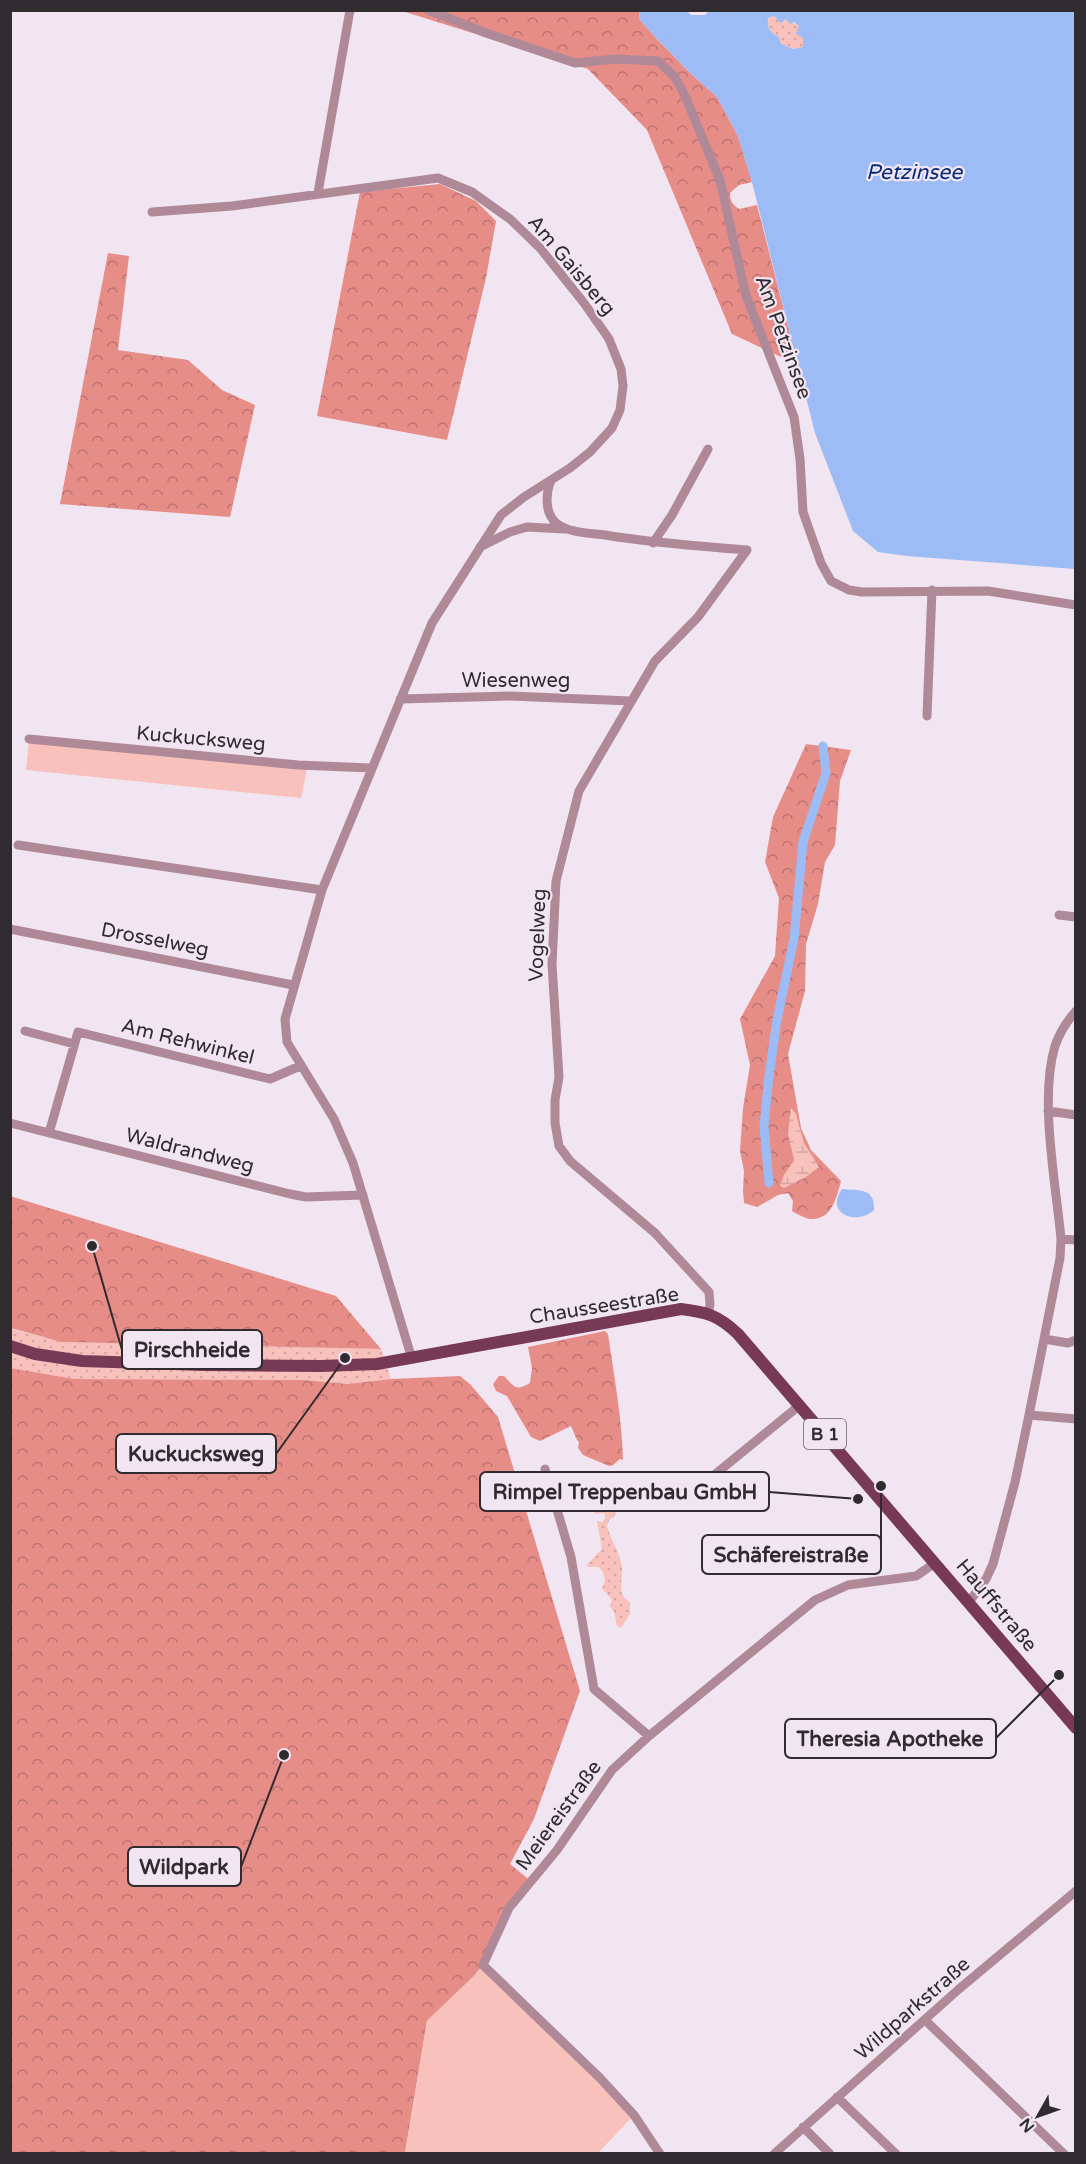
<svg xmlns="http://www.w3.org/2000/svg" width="1086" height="2164" viewBox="0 0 1086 2164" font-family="'Varela Round',sans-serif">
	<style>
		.grass { fill: url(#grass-dots) }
		.forest { fill: url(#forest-crowns) }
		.wetland { fill: url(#wetland-marsh) }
		.garden { fill: #f8c1bc }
		.water { fill: #9dbbf4; fill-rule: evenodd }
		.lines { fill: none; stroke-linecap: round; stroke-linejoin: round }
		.canal { stroke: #9dbbf4; stroke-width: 9 }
		.minor { stroke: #af8998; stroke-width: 9 }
		.major { stroke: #773955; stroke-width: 12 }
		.labels { text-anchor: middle; stroke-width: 4.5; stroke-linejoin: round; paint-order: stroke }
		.shield { fill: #f0e5f1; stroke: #696369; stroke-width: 1.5 }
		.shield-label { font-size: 18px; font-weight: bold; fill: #2f2b2f }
		.street-label { font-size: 20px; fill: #2f2b2f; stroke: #f0e5f1 }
		.water-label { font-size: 21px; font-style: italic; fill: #072b7b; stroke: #f0e5f1 }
		.leader { fill: none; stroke: #2f2b2f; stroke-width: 2 }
		.callout-dot { fill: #2f2b2f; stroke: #f0e5f1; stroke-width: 2 }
		.callout { fill: #f0e5f1; stroke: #2f2b2f; stroke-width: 2 }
		.callout-label { font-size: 21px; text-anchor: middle; font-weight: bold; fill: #2f2b2f }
	</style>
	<defs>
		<pattern id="grass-dots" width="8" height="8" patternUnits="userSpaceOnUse" patternTransform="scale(1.5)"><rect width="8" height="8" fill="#f8c1bc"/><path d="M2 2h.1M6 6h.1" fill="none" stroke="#d5a6a2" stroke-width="1.8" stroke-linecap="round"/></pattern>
		<pattern id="forest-crowns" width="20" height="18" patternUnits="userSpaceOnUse" patternTransform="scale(1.5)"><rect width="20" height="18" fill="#e78d88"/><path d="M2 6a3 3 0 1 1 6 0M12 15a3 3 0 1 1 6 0" fill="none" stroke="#bc7370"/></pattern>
		<pattern id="wetland-marsh" width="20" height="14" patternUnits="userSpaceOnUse" patternTransform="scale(1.5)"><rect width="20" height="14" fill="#f8c1bc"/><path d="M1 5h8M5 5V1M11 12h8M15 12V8" fill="none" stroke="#d5a6a2"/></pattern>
	</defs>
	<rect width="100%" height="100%" fill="#f0e5f1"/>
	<path class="grass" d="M 774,16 L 788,20 L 799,26 L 805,41 L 803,47 L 793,49 L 781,44 L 778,36 C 770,33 767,27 768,18 Z
		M 10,1328 L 61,1342 L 381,1349 L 391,1379 L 348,1384 L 304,1380 L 75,1379 L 11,1368 Z
		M 618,1482 L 621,1485 L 618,1489 L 614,1504 L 620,1504 L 614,1517 L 609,1520 L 607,1526 C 611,1542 622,1553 622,1571 C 622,1583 617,1595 630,1602 L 630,1614 L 621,1628 L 617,1626 L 614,1612 L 610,1606 L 612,1600 L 602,1588 C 607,1580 605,1574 599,1567 L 589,1567 L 586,1566 L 602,1549 L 597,1521 L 602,1522 L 605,1519 L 605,1514 L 602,1513 L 595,1514 L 594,1510 L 605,1508 L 607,1502 L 603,1500 L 594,1506 L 593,1501 L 598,1495 L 610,1492 L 609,1487 Z"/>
	<path class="forest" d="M 402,11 L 639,11 L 640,20 L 657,39 L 688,71 L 717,97 L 738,136 L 752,182 L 739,185 L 730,193 C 730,201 732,204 739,209 L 757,205 L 798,365 L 732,334 L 647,130 L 588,69 Z
		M 440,184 L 476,201 L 496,221 L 486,278 L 447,440 L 317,416 L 360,192 Z
		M 108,253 L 129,256 L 118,350 L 188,360 L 222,390 L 255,405 L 230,517 L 60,504 Z
		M 806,744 L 851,750 L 840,781 L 835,845 L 825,862 L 818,904 L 806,944 L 805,991 L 788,1054 L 801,1128 L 811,1150 L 841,1181 C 837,1196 832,1221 810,1219 C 804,1218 797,1214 792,1211 L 793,1201 L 788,1193 L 778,1195 L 757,1207 L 744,1203 L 743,1191 L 744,1171 L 740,1151 L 743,1108 L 750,1065 L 740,1019 L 775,956 L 779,898 L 765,862 L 773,817 Z
		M 10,1196 L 336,1296 L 381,1349 L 61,1342 L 15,1329 L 10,1328 Z
		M 605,1331 L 608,1334 C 614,1376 622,1418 623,1460 L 620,1459 L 613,1465 L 609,1466 L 583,1455 L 578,1448 L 579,1442 L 577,1440 L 571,1426 L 540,1441 L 531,1437 L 507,1396 L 496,1391 L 493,1384 L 499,1376 L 504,1376 C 514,1386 515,1392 530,1383 L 532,1368 L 528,1347 Z
		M 10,1368 L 75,1379 L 304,1380 L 348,1384 L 391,1379 L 460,1376 L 470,1384 L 498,1417 L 580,1691 L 534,1819 L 510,1864 L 532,1882 L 509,1908 L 483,1965 L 474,1976 L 427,2021 L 405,2153 L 11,2153 Z"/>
	<path class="wetland" d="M 791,1108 L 796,1114 L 804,1143 L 819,1167 L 806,1177 L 784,1188 L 780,1186 L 784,1175 L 794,1160 L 788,1134 Z"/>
	<path class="garden" d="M 29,742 L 168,757 L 307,769 L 301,798 L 26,770 Z
		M 483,1965 L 634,2115 L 598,2153 L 405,2154 L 427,2021 L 474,1976 Z"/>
	<path class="water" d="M 709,11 L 1075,11 L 1075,569 L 907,556 L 878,552 L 853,531 L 815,433 L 752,182 L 738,136 L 717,97 L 688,71 L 657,39 L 640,20 L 639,11 L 687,11 L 691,15 L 705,15 ZM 774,16 L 781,23 L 786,19 L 790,24 L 794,22 L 799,26 L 796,34 L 803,38 L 803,47 L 793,49 L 781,44 L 778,36 C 770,33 767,27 768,18 Z
		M 842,1189 C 859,1191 875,1187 874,1210 C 857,1226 824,1214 842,1189 Z"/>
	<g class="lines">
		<path class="canal" d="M 769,1183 L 764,1126 L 769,1076 L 777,1020 L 794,939 L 803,842 L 826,773 L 823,746"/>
		<path class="minor" d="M 428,10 L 486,33 L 575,63 L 616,59 L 658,61 L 675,77 L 685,96 L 720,180 L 746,296 L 794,417 L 800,459 L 803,512 L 821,563 L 831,581 L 849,590 L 862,592 L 988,591 L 1076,605
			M 318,193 L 350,10
			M 152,212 L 232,206 L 438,178 L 472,192 L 510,219 L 540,248 L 584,303 L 609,339 L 621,369 L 623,386 L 620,410 L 612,428 L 590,452 L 570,468 L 524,497 L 501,515 L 432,623 L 322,890 L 285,1019 L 287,1042 L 334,1119 L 353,1163 L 412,1359
			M 551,480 C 546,493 544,512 556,523 C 569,533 589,533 605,535 C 652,543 699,546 747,550
			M 653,543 L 672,515 L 708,449
			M 480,547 L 510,532 L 527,527 L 564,529
			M 400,699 L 510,696 L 631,701
			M 927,716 L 932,590
			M 29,739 L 298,765 L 371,768
			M 18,845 L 322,890
			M 1059,915 L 1076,917
			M 10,929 L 293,985
			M 25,1031 L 74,1044
			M 1048,1111 L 1076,1115
			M 10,1123 L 290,1194 L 306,1197 L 363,1195
			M 49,1133 L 78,1032 L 270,1079 L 300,1066
			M 1061,1239 L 1076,1240
			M 708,1313 L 710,1305 L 709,1292 L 655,1233 L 570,1161 L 559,1146 L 555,1123 L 555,1100 L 559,1077 L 552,964 L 556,881 L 579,791 L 655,661 L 698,617 L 747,550
			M 1044,1339 L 1068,1343 L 1076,1340
			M 1029,1415 L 1076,1419
			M 545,1469 L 571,1557 L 594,1689 L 649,1736
			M 695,1486 L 713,1476 L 800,1405
			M 969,1602 L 986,1579 L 993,1564 L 1015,1482 L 1029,1415 L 1060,1258 L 1061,1239 C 1056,1184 1039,1099 1055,1046 C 1059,1034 1068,1020 1076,1011
			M 925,2020 L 1064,2154
			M 837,2097 L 896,2154
			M 803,2127 L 830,2154
			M 660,2154 L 634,2115 L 600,2078 L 483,1965 L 509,1908 L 557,1850 L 612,1770 L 649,1736 L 815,1600 L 848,1585 L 916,1576 L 935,1563
			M 774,2154 L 959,1989 L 1076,1891"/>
		<path class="major" d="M 10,1346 L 35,1354 L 82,1361 L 203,1365 L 321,1366 L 377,1364 L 681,1309 C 706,1312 718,1315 738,1334 L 1076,1728"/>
	</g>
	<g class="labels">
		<rect class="shield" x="804" y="1419" width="42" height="30" rx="4.5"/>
		<g class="shield-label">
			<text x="825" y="1440">B 1</text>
		</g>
		<g class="street-label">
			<text transform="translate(572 265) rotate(50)" y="7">Am Gaisberg</text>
			<text transform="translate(784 337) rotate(70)" y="7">Am Petzinsee</text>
			<text x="516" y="687">Wiesenweg</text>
			<text transform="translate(201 738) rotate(5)" y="7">Kuckucksweg</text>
			<text transform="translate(537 935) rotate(-88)" y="7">Vogelweg</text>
			<text transform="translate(155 939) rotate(11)" y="7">Drosselweg</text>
			<text transform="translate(188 1041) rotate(14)" y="7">Am Rehwinkel</text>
			<text transform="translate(190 1150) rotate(14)" y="7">Waldrandweg</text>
			<text transform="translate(604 1305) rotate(-9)" y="7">Chausseestraße</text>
			<text transform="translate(997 1605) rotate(50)" y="7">Hauffstraße</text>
			<text transform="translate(558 1815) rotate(-54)" y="7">Meiereistraße</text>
			<text transform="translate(912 2008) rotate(-41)" y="7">Wildparkstraße</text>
		</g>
		<g class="water-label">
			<text x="914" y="179">Petzinsee</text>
		</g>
	</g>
	<path class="leader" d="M92 1246L122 1350M345 1358L276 1454M858 1499L769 1492M881 1486L881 1554M1059 1675L996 1738M284 1755L241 1867"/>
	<g class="callout-dot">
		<circle cx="92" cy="1246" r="6"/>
		<circle cx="345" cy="1358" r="6"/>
		<circle cx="858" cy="1499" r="6"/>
		<circle cx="881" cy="1486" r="6"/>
		<circle cx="1059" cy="1675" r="6"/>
		<circle cx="284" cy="1755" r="6"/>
	</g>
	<g class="callout">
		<rect x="122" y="1330" width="140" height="39" rx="6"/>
		<rect x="116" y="1434" width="160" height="39" rx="6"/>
		<rect x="480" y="1472" width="289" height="39" rx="6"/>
		<rect x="702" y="1535" width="179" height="39" rx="6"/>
		<rect x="785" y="1719" width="211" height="39" rx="6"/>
		<rect x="128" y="1847" width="113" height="39" rx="6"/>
	</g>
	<g class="callout-label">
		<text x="192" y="1357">Pirschheide</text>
		<text x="196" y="1461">Kuckucksweg</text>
		<text x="625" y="1499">Rimpel Treppenbau GmbH</text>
		<text x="791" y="1562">Schäfereistraße</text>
		<text x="890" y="1746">Theresia Apotheke</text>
		<text x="184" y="1874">Wildpark</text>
	</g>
	<rect width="1086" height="2164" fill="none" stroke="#2f2b2f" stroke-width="24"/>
	<g transform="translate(1038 2116) rotate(230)" stroke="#f0e5f1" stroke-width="4.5" paint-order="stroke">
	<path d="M0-4.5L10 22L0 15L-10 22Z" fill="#2f2b2f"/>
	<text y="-9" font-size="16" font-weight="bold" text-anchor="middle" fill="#2f2b2f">N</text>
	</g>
</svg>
